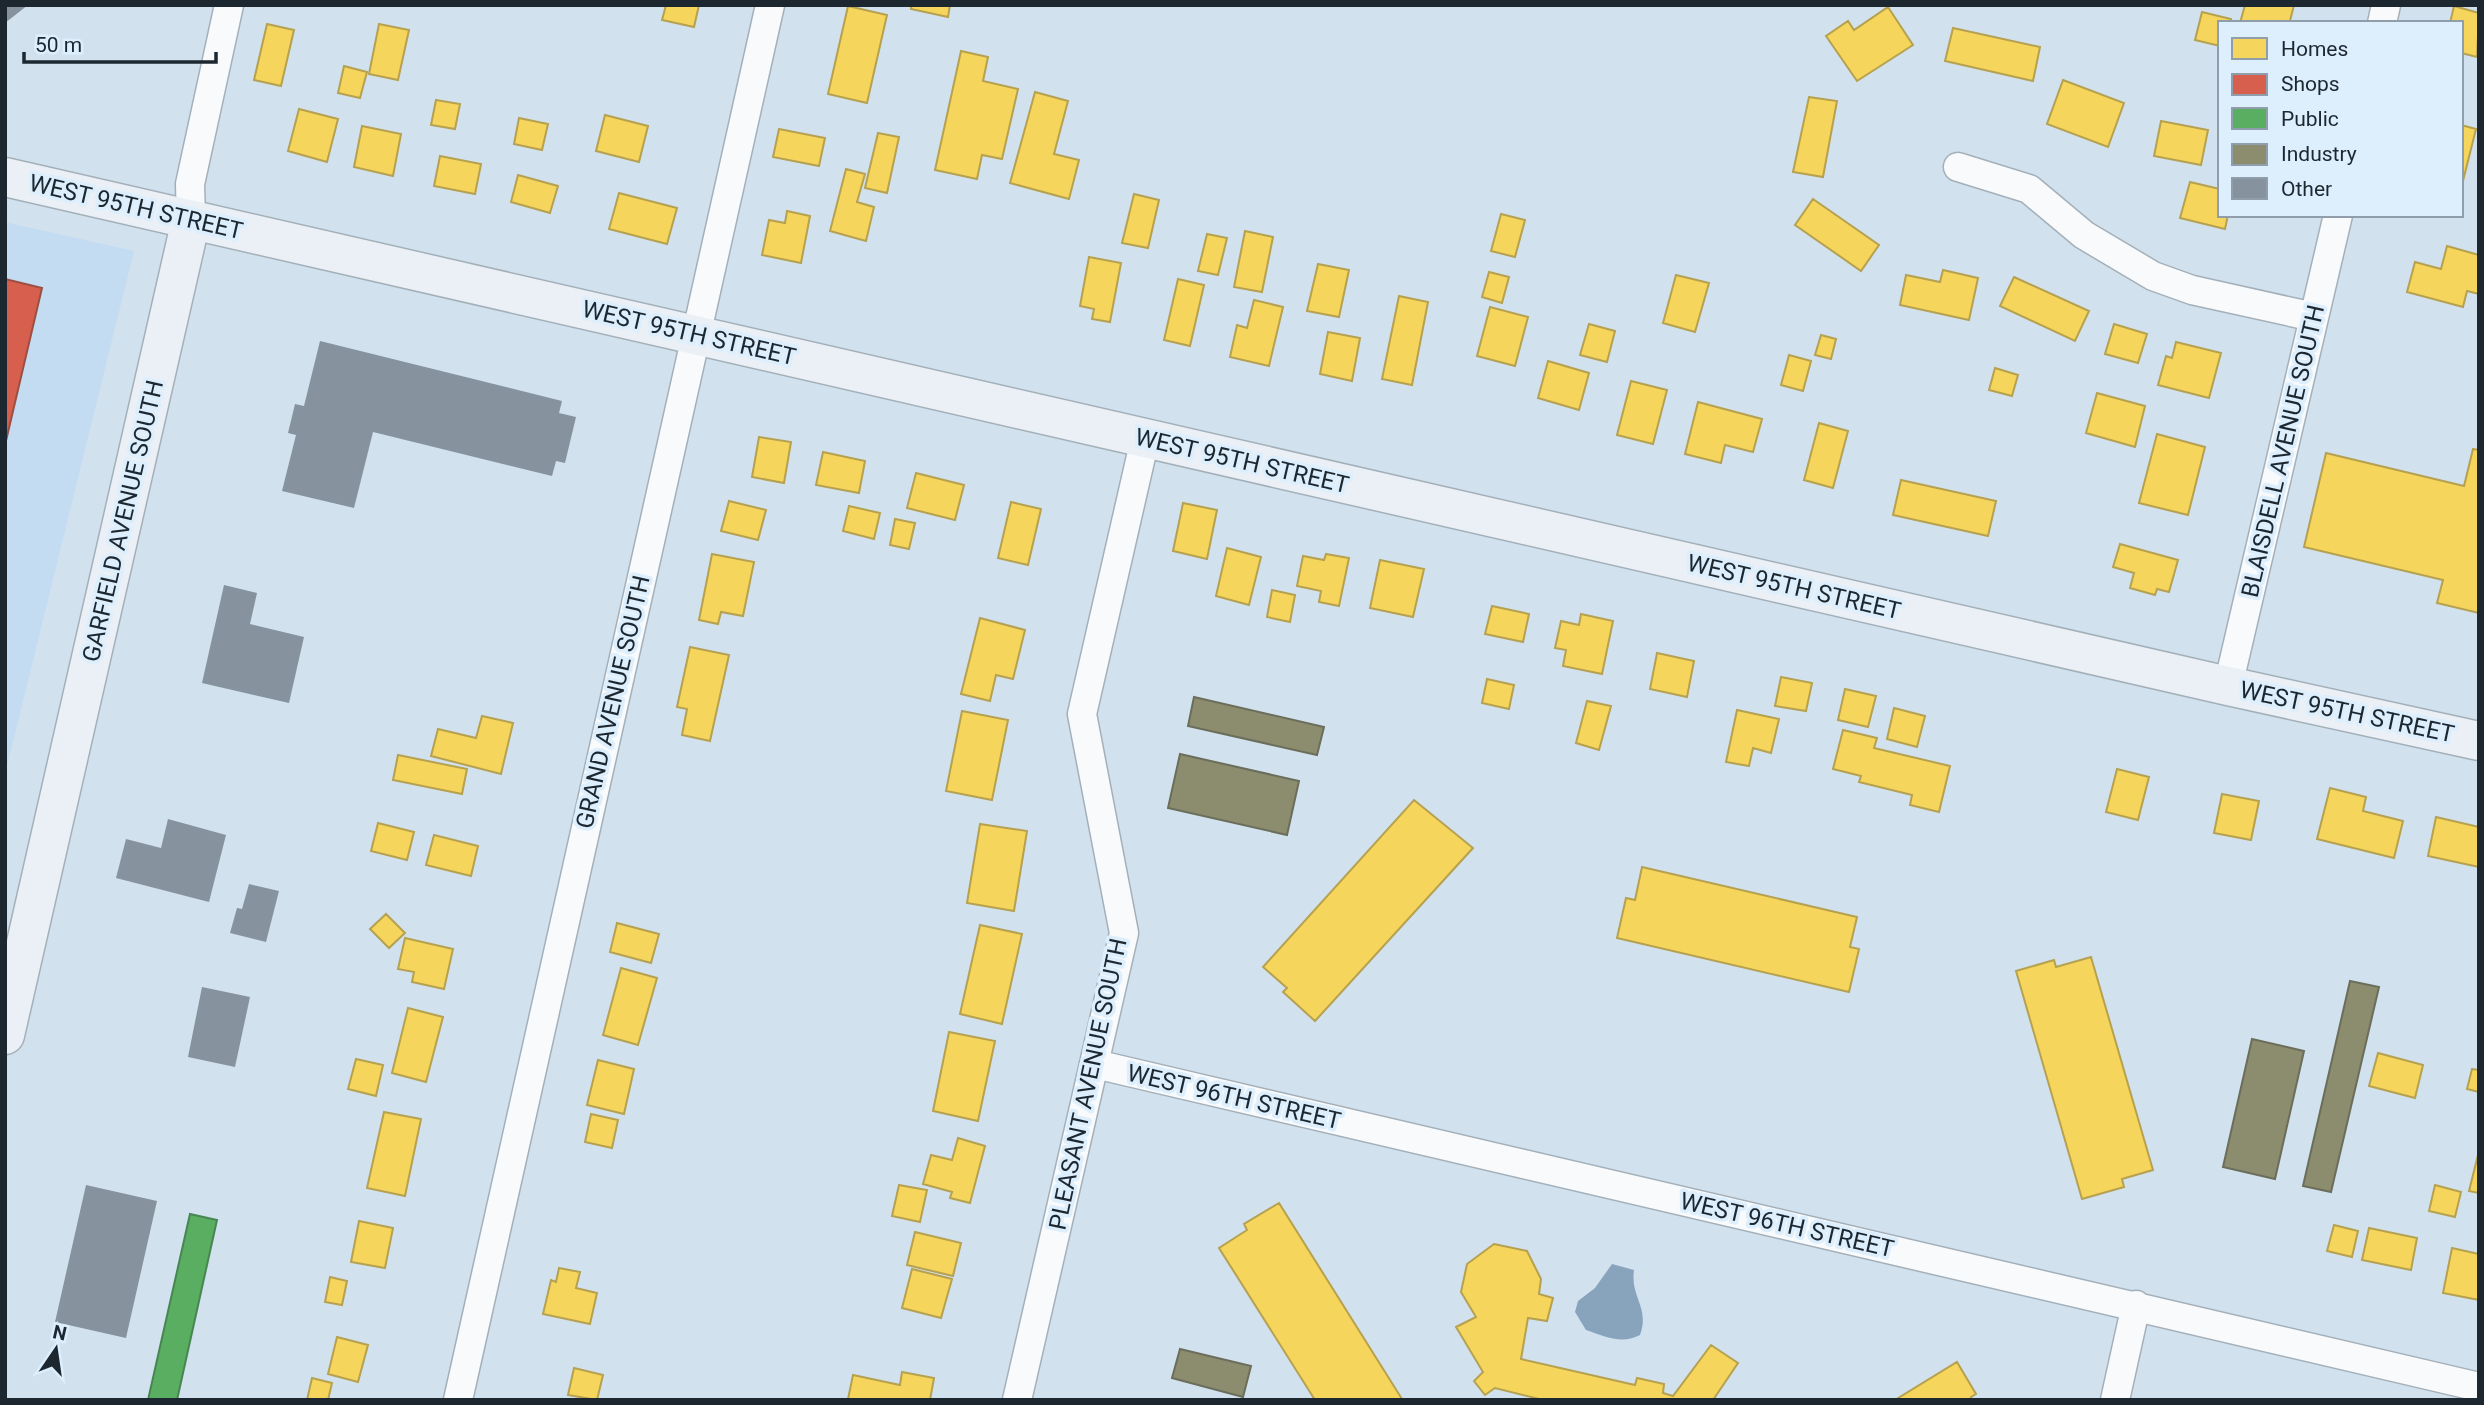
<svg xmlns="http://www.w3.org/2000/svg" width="2484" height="1405" viewBox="0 0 2484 1405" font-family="Roboto,sans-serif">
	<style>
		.built { fill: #c3dcf2 }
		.water { fill: #88a4bc }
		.homes { fill: #f6d55c; stroke: #b5a14f; stroke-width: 2 }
		.shops { fill: #d6604d; stroke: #9e4f44; stroke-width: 2 }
		.public { fill: #5aae61; stroke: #478652; stroke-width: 2 }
		.industry { fill: #8c8c6e; stroke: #6a6e5b; stroke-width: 2 }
		.building { fill: #86929e }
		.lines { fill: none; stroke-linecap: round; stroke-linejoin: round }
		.street-casing { stroke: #a4b0b9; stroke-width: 31 }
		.secondary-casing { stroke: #a4b0b9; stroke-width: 41 }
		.street { stroke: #f8fafc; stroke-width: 28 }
		.secondary { stroke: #eaf0f5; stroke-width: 38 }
		.labels { text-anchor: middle; stroke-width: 7; stroke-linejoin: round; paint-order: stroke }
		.street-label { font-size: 24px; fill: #1c2730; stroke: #ddeefd }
	</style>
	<rect width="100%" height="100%" fill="#d2e1ee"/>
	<path class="built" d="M 5,222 L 134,251 L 5,774 Z"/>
	<path class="water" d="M 1612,1264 L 1634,1270 C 1630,1298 1650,1307 1640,1335 C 1621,1345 1604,1336 1586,1330 L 1575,1312 L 1578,1301 L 1595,1288 Z"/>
	<path class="homes" d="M 666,5 L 699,5 L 694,27 L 662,20 Z
		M 911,5 L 950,5 L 948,17 L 911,9 Z
		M 2245,5 L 2294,5 L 2290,21 L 2295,23 L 2240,23 Z
		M 848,6 L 887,15 L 867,103 L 828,94 Z
		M 2454,6 L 2479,13 L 2477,57 L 2461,53 L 2461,23 L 2450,23 Z
		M 1888,7 L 1913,45 L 1857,81 L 1826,36 L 1848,21 L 1854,30 Z
		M 2202,12 L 2231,19 L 2231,23 L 2220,23 L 2220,46 L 2195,40 Z
		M 267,24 L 294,30 L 281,86 L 254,80 Z
		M 379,24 L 409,30 L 398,80 L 369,74 Z
		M 1953,28 L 2040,47 L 2033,81 L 1945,61 Z
		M 961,51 L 988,57 L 983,81 L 1018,89 L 1002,159 L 982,155 L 977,179 L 935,170 Z
		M 344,66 L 367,72 L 360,98 L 338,93 Z
		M 2063,80 L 2124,103 L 2108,147 L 2047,124 Z
		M 1035,92 L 1068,101 L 1054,154 L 1079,160 L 1069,199 L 1010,183 Z
		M 1809,97 L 1837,101 L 1823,177 L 1793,172 Z
		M 436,100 L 460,104 L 455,129 L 431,125 Z
		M 299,109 L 338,119 L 327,162 L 288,151 Z
		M 605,115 L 648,126 L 639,162 L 596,151 Z
		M 519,118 L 548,124 L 542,150 L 514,144 Z
		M 2161,121 L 2208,130 L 2201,165 L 2154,156 Z
		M 2461,125 L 2476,129 L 2462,185 L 2461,185 Z
		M 362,126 L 401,134 L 393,176 L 354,167 Z
		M 779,129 L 825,138 L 819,166 L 773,157 Z
		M 878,133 L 899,137 L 887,193 L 865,188 Z
		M 440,156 L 481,164 L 475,194 L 434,186 Z
		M 846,169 L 865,174 L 857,202 L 874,207 L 866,241 L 830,231 Z
		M 518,175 L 558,186 L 550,213 L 511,202 Z
		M 2190,182 L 2220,189 L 2220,215 L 2228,215 L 2225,229 L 2180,218 Z
		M 619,193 L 677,208 L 667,244 L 609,229 Z
		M 1134,194 L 1159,200 L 1148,248 L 1122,243 Z
		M 1813,199 L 1879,245 L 1861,271 L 1795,225 Z
		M 787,211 L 810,216 L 801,263 L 762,255 L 769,220 L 785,223 Z
		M 1501,214 L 1525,220 L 1515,257 L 1491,251 Z
		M 1245,231 L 1273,237 L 1262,292 L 1234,287 Z
		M 1207,234 L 1227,238 L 1218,275 L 1198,271 Z
		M 2447,246 L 2479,255 L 2479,294 L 2467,291 L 2463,307 L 2407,292 L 2415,262 L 2441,269 Z
		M 1089,257 L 1121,263 L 1110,322 L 1092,319 L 1094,309 L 1080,306 Z
		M 1318,264 L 1349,270 L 1339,317 L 1307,311 Z
		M 1943,270 L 1978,278 L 1969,320 L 1900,305 L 1906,275 L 1940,282 Z
		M 1489,272 L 1509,277 L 1502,303 L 1482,297 Z
		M 1676,275 L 1709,283 L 1695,332 L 1663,323 Z
		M 2014,277 L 2089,311 L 2075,341 L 2000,306 Z
		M 1178,279 L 1204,285 L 1190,346 L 1164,340 Z
		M 1399,296 L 1428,302 L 1412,385 L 1382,379 Z
		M 1254,300 L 1283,307 L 1269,366 L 1230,357 L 1237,325 L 1247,328 Z
		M 1490,307 L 1528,317 L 1515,366 L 1477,356 Z
		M 1589,324 L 1615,331 L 1607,362 L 1580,355 Z
		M 2114,324 L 2147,334 L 2138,363 L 2105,354 Z
		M 1328,332 L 1360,338 L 1352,381 L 1320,374 Z
		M 1821,335 L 1836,339 L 1831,359 L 1815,355 Z
		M 2176,342 L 2221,353 L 2209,398 L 2158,385 L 2166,356 L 2172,358 Z
		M 1789,355 L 1811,361 L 1803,391 L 1781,385 Z
		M 1548,361 L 1589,373 L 1579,410 L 1538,398 Z
		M 1995,368 L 2018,375 L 2012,396 L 1989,390 Z
		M 1631,381 L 1667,390 L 1653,444 L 1617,435 Z
		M 2097,393 L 2145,406 L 2135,447 L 2086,433 Z
		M 1698,402 L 1762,419 L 1753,452 L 1725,445 L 1721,463 L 1685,454 Z
		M 1819,423 L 1848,431 L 1833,488 L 1804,480 Z
		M 2157,434 L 2205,447 L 2188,515 L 2139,503 Z
		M 759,437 L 791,442 L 784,483 L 752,477 Z
		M 2473,449 L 2479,450 L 2479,613 L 2437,603 L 2443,580 L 2304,547 L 2326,453 L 2464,486 Z
		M 823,452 L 865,461 L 859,493 L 816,485 Z
		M 916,473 L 964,485 L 955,520 L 907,508 Z
		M 1901,480 L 1996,501 L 1988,536 L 1893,515 Z
		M 729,501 L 766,510 L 758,540 L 721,531 Z
		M 1011,502 L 1041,509 L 1028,565 L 998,558 Z
		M 1183,503 L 1217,510 L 1207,559 L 1173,551 Z
		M 849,506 L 880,513 L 874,539 L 843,531 Z
		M 895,519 L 915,523 L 909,549 L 890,545 Z
		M 2120,544 L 2178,560 L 2169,592 L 2157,589 L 2155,595 L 2130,588 L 2134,573 L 2113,567 Z
		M 1227,548 L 1261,557 L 1249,605 L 1216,596 Z
		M 712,554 L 754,562 L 743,616 L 721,612 L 718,624 L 699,620 Z
		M 1326,554 L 1349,558 L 1339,606 L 1319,602 L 1321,591 L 1297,586 L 1303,556 L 1324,560 Z
		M 1380,560 L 1424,569 L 1413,617 L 1370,608 Z
		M 1272,590 L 1295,595 L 1290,622 L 1267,617 Z
		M 1492,606 L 1529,614 L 1523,642 L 1485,634 Z
		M 1581,614 L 1613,621 L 1602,674 L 1563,666 L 1566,650 L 1555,648 L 1561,621 L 1579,625 Z
		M 980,618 L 1025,630 L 1013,679 L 996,675 L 990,701 L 961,694 Z
		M 690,647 L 729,655 L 710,741 L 682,735 L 687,709 L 677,707 Z
		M 1657,653 L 1694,661 L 1687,697 L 1650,689 Z
		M 1781,677 L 1812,683 L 1806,711 L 1775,706 Z
		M 1487,679 L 1514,685 L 1509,709 L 1482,703 Z
		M 1845,689 L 1876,696 L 1868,727 L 1838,720 Z
		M 1587,701 L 1611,706 L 1599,750 L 1576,743 Z
		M 1894,708 L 1925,716 L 1917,747 L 1887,739 Z
		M 1737,710 L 1779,719 L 1771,753 L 1753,748 L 1749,766 L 1726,762 Z
		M 962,711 L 1008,720 L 992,800 L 946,791 Z
		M 482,716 L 513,723 L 501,774 L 431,756 L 438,729 L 476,738 Z
		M 1843,730 L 1877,738 L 1874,748 L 1950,766 L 1939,812 L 1910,805 L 1912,795 L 1859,782 L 1861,776 L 1833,769 Z
		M 398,755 L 467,769 L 462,794 L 393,780 Z
		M 2117,769 L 2149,777 L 2138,820 L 2106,812 Z
		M 2330,788 L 2366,797 L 2363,811 L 2403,821 L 2394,858 L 2317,839 Z
		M 2222,794 L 2259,801 L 2251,840 L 2214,833 Z
		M 1414,800 L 1473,848 L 1315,1021 L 1283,992 L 1287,988 L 1263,967 Z
		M 2436,817 L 2479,827 L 2479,867 L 2428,856 Z
		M 378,823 L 414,832 L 407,860 L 371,851 Z
		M 980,824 L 1027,831 L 1014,911 L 967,903 Z
		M 434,835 L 478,846 L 471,876 L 426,865 Z
		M 1642,867 L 1857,917 L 1850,947 L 1859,949 L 1849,992 L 1617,938 L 1626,898 L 1635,900 Z
		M 386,914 L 405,933 L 389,948 L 370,929 Z
		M 617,923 L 659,934 L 651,963 L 610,952 Z
		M 980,925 L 1022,934 L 1002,1024 L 960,1014 Z
		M 405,938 L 453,949 L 444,989 L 412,982 L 414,972 L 398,969 Z
		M 2091,957 L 2153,1170 L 2122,1179 L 2124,1187 L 2082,1199 L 2016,971 L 2054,960 L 2056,967 Z
		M 621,968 L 657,978 L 638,1045 L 603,1035 Z
		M 408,1008 L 443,1017 L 426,1082 L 392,1073 Z
		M 949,1032 L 995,1041 L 978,1121 L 933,1111 Z
		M 2378,1053 L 2423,1065 L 2415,1098 L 2369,1086 Z
		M 356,1059 L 383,1065 L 376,1096 L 348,1089 Z
		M 598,1060 L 634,1069 L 624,1114 L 587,1105 Z
		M 2472,1069 L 2479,1070 L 2479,1092 L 2467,1089 Z
		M 384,1112 L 421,1119 L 405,1196 L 367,1188 Z
		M 591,1114 L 618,1120 L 612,1148 L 585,1142 Z
		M 958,1138 L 985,1146 L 970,1203 L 950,1198 L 952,1192 L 923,1184 L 931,1155 L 952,1160 Z
		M 2479,1151 L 2479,1193 L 2469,1191 Z
		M 899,1185 L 927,1190 L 920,1222 L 892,1216 Z
		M 2435,1185 L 2461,1192 L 2455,1217 L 2429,1211 Z
		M 1279,1203 L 1402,1399 L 1401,1400 L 1315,1400 L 1219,1248 L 1247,1230 L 1244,1224 Z
		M 359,1221 L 393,1228 L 385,1268 L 351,1262 Z
		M 2334,1225 L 2358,1231 L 2352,1257 L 2327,1251 Z
		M 2369,1228 L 2417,1238 L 2411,1270 L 2362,1260 Z
		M 915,1232 L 961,1243 L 953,1276 L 907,1265 Z
		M 1494,1244 L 1527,1251 L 1541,1279 L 1539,1294 L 1553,1298 L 1547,1321 L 1528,1318 L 1521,1359 L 1635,1385 L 1637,1378 L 1664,1384 L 1663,1393 L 1673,1396 L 1711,1345 L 1738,1363 L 1713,1400 L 1543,1400 L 1495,1388 L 1485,1395 L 1474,1381 L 1483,1372 L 1456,1327 L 1476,1317 L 1461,1292 L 1467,1264 Z
		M 2452,1248 L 2479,1254 L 2479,1300 L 2443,1293 Z
		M 559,1268 L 580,1272 L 576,1288 L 597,1293 L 590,1324 L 543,1314 L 551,1280 L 556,1282 Z
		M 912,1269 L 952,1279 L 941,1318 L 902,1308 Z
		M 330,1277 L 347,1281 L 342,1305 L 325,1302 Z
		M 337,1337 L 368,1345 L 358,1382 L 328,1374 Z
		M 1957,1362 L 1976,1394 L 1971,1397 L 1973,1400 L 1895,1400 Z
		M 574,1368 L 603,1375 L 597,1400 L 568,1395 Z
		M 902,1372 L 934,1378 L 930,1400 L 848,1399 L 853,1375 L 900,1385 Z
		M 312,1378 L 332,1383 L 328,1400 L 307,1400 Z"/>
	<path class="shops" d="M 5,279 L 42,288 L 5,445 Z"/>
	<path class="public" d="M 190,1214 L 217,1220 L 177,1400 L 148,1400 Z"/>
	<path class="industry" d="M 1194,697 L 1324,727 L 1317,755 L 1188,726 Z
		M 1180,754 L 1299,781 L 1287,835 L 1168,808 Z
		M 2350,981 L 2379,987 L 2331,1192 L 2303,1186 Z
		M 2252,1039 L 2304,1051 L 2275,1179 L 2223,1167 Z
		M 1180,1349 L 1251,1366 L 1243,1397 L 1172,1378 Z"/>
	<path class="building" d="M 5,5 L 28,5 L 5,23 Z
		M 320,341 L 562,401 L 559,413 L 576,417 L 565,463 L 556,461 L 552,476 L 373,432 L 354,508 L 282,491 L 296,435 L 288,433 L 295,404 L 304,406 Z
		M 224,585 L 257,593 L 250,624 L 304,637 L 289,703 L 202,683 Z
		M 168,819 L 226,835 L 209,902 L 116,878 L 126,839 L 161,848 Z
		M 249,884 L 279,891 L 266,942 L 230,933 L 237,908 L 242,909 Z
		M 202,987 L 250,997 L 235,1067 L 188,1057 Z
		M 86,1185 L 157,1201 L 126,1338 L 55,1322 Z"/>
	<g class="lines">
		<g class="street-casing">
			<path id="street" d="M 2382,23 L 2386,5
				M 1958,167 L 2029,189 L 2084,235 L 2153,276 L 2192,290 L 2314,317
				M 191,220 L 190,184 L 229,5
				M 2228,686 L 2338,215
				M 1095,1064 L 2479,1387
				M 458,1400 L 770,5
				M 1017,1400 L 1124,933 L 1082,714 L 1145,439
				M 2115,1400 L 2136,1305"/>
		</g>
		<g class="secondary-casing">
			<path id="secondary" d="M 5,177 L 2228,686 L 2479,741
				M 5,1035 L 191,220"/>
		</g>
		<use href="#street" class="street"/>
		<use href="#secondary" class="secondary"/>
	</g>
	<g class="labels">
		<g class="street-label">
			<text transform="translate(136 207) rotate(13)" y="8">WEST 95TH STREET</text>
			<text transform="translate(689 333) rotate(13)" y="8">WEST 95TH STREET</text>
			<text transform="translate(2283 451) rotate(-77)" y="8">BLAISDELL AVENUE SOUTH</text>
			<text transform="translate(1242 461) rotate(13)" y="8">WEST 95TH STREET</text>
			<text transform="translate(123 521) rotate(-77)" y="8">GARFIELD AVENUE SOUTH</text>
			<text transform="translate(1794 587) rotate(13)" y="8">WEST 95TH STREET</text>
			<text transform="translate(613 702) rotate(-77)" y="8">GRAND AVENUE SOUTH</text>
			<text transform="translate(2347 712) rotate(12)" y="8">WEST 95TH STREET</text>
			<text transform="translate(1088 1084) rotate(-78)" y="8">PLEASANT AVENUE SOUTH</text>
			<text transform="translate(1234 1097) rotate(13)" y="8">WEST 96TH STREET</text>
			<text transform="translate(1787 1225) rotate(13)" y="8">WEST 96TH STREET</text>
		</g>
	</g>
	<rect width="2484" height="1405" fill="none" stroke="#1c2730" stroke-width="14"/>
	<rect x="2218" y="21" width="245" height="196" fill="#ddeefd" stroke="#909eab" stroke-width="2"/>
	<rect x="2232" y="38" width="35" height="21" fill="#f6d55c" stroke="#909eab" stroke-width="2"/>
	<text x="2281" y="56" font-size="21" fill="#1c2730">Homes</text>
	<rect x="2232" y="74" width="35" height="21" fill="#d6604d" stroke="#909eab" stroke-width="2"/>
	<text x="2281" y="91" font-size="21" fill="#1c2730">Shops</text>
	<rect x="2232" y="108" width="35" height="21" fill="#5aae61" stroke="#909eab" stroke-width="2"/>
	<text x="2281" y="126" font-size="21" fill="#1c2730">Public</text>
	<rect x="2232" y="144" width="35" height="21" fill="#8c8c6e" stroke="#909eab" stroke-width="2"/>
	<text x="2281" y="161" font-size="21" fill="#1c2730">Industry</text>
	<rect x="2232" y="178" width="35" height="21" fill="#86929e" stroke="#909eab" stroke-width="2"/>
	<text x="2281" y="196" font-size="21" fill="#1c2730">Other</text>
	<g transform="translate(56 1349) rotate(13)" stroke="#ddeefd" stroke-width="5" paint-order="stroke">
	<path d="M0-5L12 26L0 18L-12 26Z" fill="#1c2730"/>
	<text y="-10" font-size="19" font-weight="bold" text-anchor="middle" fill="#1c2730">N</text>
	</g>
	<path d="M24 52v10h192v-10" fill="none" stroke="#1c2730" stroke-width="3.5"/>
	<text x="35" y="52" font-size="21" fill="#1c2730" stroke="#ddeefd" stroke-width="5" paint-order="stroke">50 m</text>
</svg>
